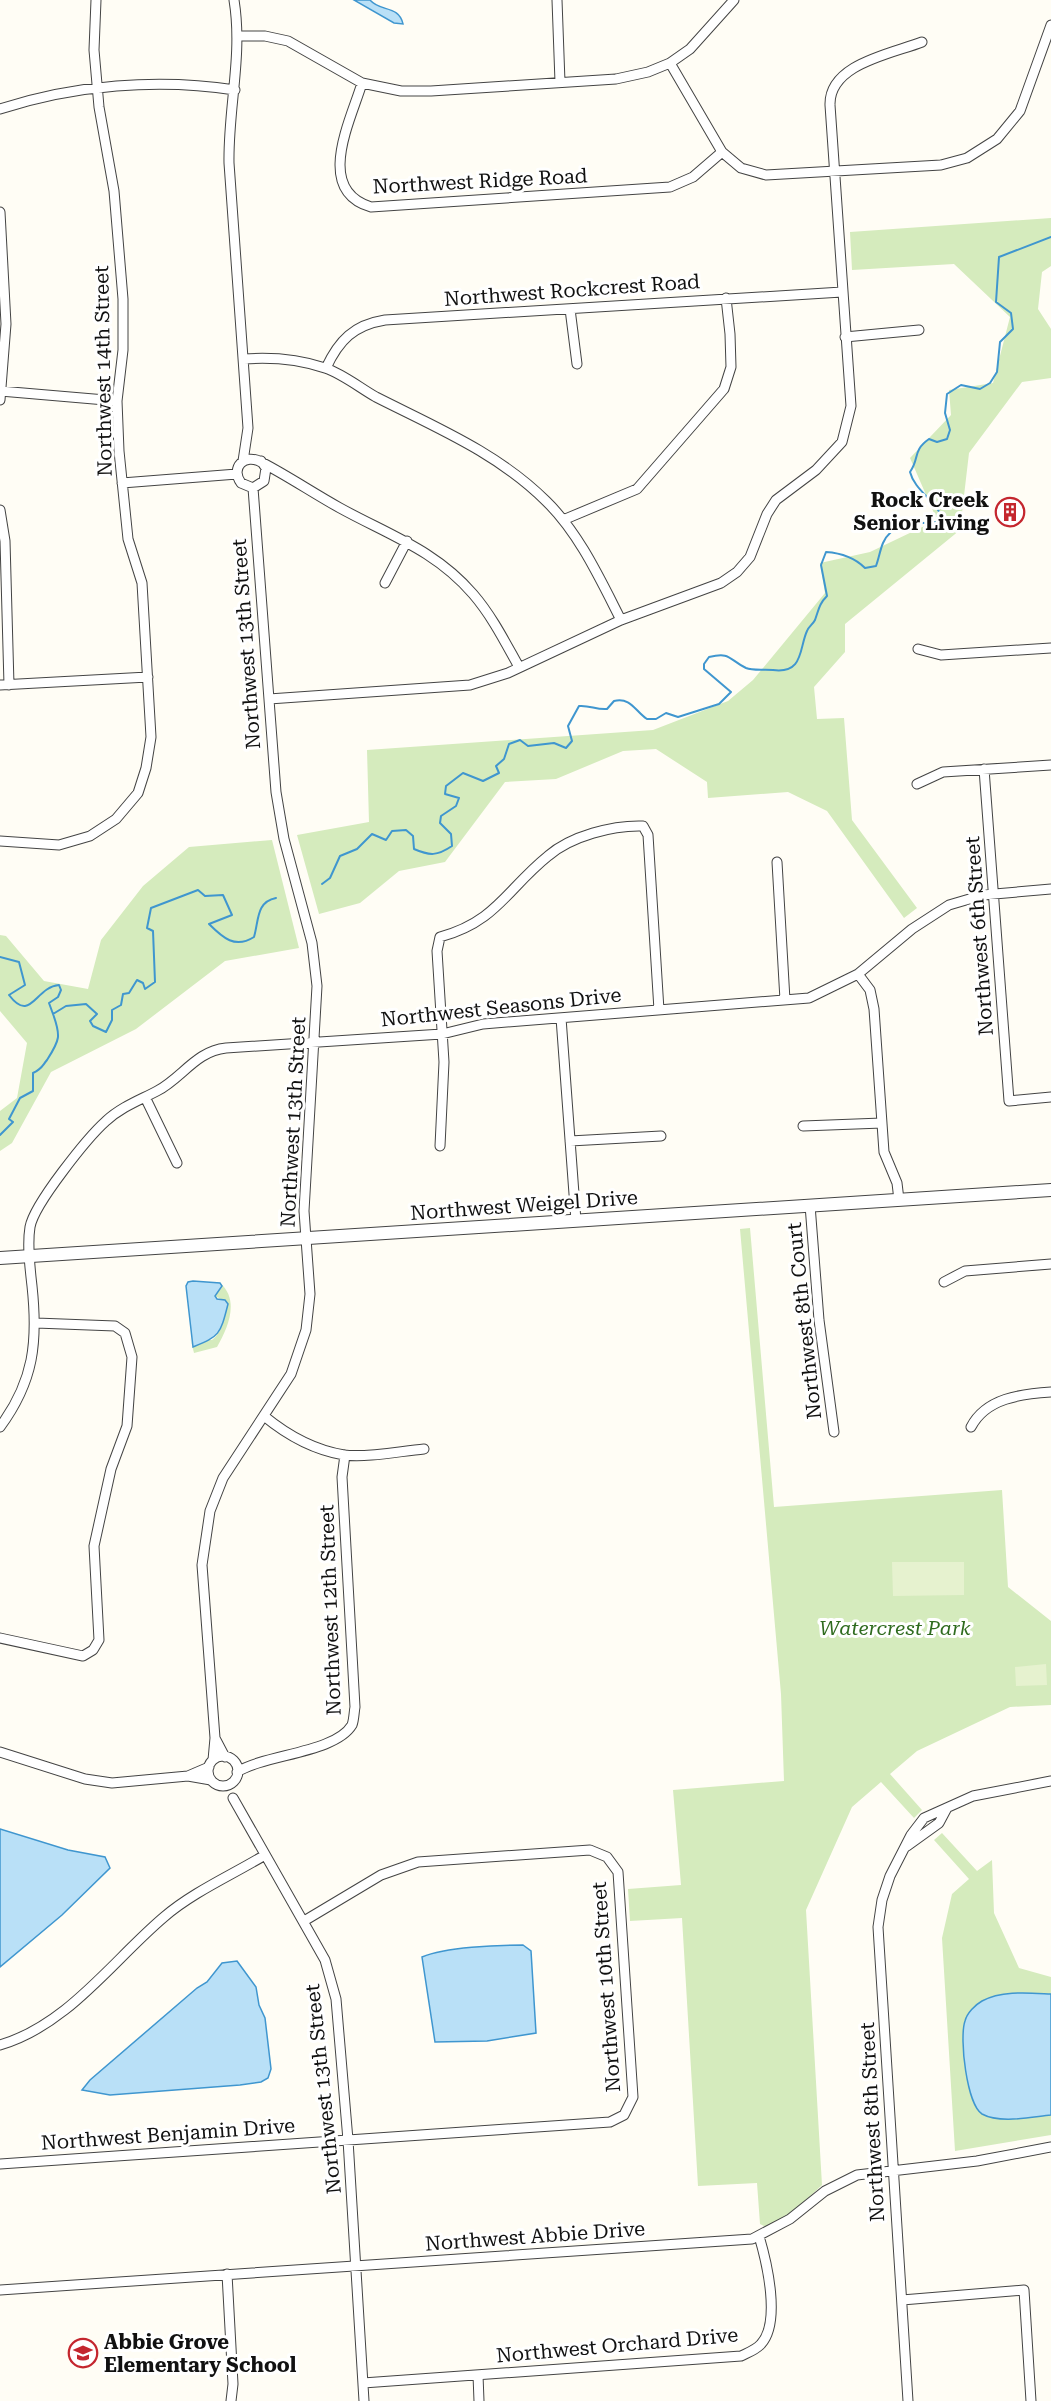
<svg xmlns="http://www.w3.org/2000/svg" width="1051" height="2401" viewBox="0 0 1051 2401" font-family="'Roboto Serif',serif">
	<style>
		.green { fill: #d5ebbd }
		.pitch { fill: #e6f2cf }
		.water { fill: #b9e0f7; stroke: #3f96cf; stroke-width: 1.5 }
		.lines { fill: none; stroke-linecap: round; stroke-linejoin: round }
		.stream { stroke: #3f96cf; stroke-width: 2 }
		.minor-casing { stroke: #444; stroke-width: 11 }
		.tertiary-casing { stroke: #444; stroke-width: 14 }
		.minor { stroke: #fff; stroke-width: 9 }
		.tertiary { stroke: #fff; stroke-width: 12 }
		.labels { text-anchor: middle; stroke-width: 6; stroke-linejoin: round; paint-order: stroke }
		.street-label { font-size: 20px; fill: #111; stroke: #fff }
		.poi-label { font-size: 20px; font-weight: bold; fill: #111; stroke: #fff; text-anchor: end }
		.park-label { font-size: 20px; font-style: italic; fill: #2f6b1f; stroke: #fff }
	</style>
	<rect width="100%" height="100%" fill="#fffdf5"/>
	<path class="green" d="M 1051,218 L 1051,266 L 1042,272 L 1038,309 L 1051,329 L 1051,378 L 1022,382 L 969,453 L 960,530 L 845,624 L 845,652 L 814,687 L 817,719 L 844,718 L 852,820 L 917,908 L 904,918 L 827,811 L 788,792 L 708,798 L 707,782 L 656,749 L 623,751 L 556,779 L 505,782 L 445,862 L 399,871 L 360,903 L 319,914 L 297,835 L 369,822 L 367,750 L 653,730 L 728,701 L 753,680 L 825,593 L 820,563 L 870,552 L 937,520 L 910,458 L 951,415 L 949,390 L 993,383 L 1010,317 L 954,264 L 852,270 L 850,232 Z
		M 272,840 L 299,948 L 225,961 L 136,1029 L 51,1072 L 12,1143 L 0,1151 L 0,1111 L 17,1098 L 27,1043 L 0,1011 L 0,935 L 6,936 L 44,981 L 88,989 L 101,940 L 143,886 L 189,847 Z
		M 750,1228 L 774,1507 L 1002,1490 L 1008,1587 L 1051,1621 L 1051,1705 L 1010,1707 L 917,1751 L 890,1774 L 922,1810 L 914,1818 L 881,1782 L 852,1807 L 806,1910 L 822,2185 L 790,2215 L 768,2228 L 760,2224 L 757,2183 L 698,2186 L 682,1918 L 630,1921 L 628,1889 L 681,1885 L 673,1790 L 784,1781 L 781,1694 L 740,1229 Z
		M 220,1283 C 240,1300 228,1328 217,1347 L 194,1353 L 190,1337 L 193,1347 L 206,1340 L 212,1340 C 224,1331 226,1313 223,1300 L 215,1296 L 222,1286 Z
		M 942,1833 L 977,1871 L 992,1860 L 994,1913 L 1019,1968 L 1051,1977 L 1051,2135 L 955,2151 L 942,1938 L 952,1894 L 969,1879 L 934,1840 Z"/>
	<path class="pitch" d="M 892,1562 L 964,1562 L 964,1595 L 893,1596 Z
		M 1046,1664 L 1047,1685 L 1016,1686 L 1015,1667 Z"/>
	<path class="water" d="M 354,0 L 370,0 C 380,12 399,5 403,24 L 394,23 Z
		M 193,1281 L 220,1283 L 222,1286 L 215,1296 L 217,1299 L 225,1300 L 228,1304 C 220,1336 219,1336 193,1347 L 186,1286 L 188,1282 Z
		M 0,1829 L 68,1850 L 105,1857 L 110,1868 L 62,1915 L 0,1967 Z
		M 523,1945 L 531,1951 L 536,2033 L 487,2041 L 435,2042 L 422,1957 C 446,1947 497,1945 523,1945 Z
		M 237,1961 L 256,1987 L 259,2005 L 265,2018 L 271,2069 L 268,2078 L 261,2082 L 240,2085 L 110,2095 L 82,2090 L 90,2080 L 197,1988 L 207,1982 L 222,1963 Z
		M 1051,1994 L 1051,2115 C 1031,2117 1000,2124 982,2114 C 967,2105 959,2038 965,2021 C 967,2013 975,2005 982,2001 C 1002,1990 1030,1993 1051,1994 Z"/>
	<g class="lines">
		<path class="stream" d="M 322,884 L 330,878 L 340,856 L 357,849 L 372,834 L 386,840 L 392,831 L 406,830 L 413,836 L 414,849 C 430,856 437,856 452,846 L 451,834 L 440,823 L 441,816 L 456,806 L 459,798 L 445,794 L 446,786 L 463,773 L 483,781 L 499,773 L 496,766 L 504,759 L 509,744 L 520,740 L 528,746 L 554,743 L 566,748 L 572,741 L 568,726 L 579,706 C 590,705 596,710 607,709 L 614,701 C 631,697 635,711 647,719 L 656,719 L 666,713 L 678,717 L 719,704 L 731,692 L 704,669 L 704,664 L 709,657 C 731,652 728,659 746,668 C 753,671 765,669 773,670 C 804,674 799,648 807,631 C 809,626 813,624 815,620 C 819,609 819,604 827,596 L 821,565 L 826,552 C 841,553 855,558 865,568 L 876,566 C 879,558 880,550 883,543 C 893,520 920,524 938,522 L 940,513 C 931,498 914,488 910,472 C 920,458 912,451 929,439 L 937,442 L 947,439 L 950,430 L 945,413 L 947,394 L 961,385 L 980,389 L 990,383 L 997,372 L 1000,342 L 1013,329 L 1011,313 L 996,302 L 999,257 L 1051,237
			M 0,957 L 19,962 L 25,985 L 9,995 C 31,1024 35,987 59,985 L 61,990 L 58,997 L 49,1003 L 53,1014 L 66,1006 L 86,1004 L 97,1014 L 90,1021 L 93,1026 L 106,1032 L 112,1020 L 112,1010 L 121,1005 L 123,994 L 129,993 L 137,980 L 143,983 L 145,989 L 155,982 L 153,931 L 147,928 L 151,908 L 198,890 L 205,896 L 223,895 L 232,915 L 209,924 C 223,938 235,949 254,937 C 259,920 256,902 276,898
			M 0,1135 L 13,1122 L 9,1119 L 20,1098 L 33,1091 L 33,1073 C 42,1069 42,1066 47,1060 C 60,1040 61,1036 53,1014"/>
		<g class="minor-casing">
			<path id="minor" d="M 234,0 C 243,55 228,108 229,163 L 248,428 L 243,461
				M 557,0 L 560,82
				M 237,36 L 265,36 L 288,41 L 362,83 L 401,91 L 431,91 L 616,79 L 648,72 L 670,63 L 690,49 L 734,0
				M 670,63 L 722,152 L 741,168 L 766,175 L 941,165 L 967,158 L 997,139 L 1020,111 L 1051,25
				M 362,83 C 351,120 314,190 371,207 L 670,187 L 693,177 L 722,152
				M 0,109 C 74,85 158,78 235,90
				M 0,212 L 6,324 L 0,400
				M 570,309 L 577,364
				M 845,337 L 919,330
				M 244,359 C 271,357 298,359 325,368 C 343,374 360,388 376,397 C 435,427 498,453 546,501 C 579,533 600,579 621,620
				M 326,368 C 339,340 354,325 385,320 L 842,292
				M 0,391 L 117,401
				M 261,461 L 266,468 L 264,481 L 253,488 L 241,483 C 230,467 245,453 261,462 C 288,476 313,493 340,508 C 389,535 435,550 473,594 C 492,616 505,642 519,667
				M 122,483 L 237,474
				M 0,510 L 5,541 L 9,685
				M 563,520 L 637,489 L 724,389 L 731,367 L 730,334 L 726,298
				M 385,583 L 407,541
				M 918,649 L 941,655 L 1051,648
				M 0,685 L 148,677
				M 269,699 L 470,685 L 508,673 L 621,620 L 721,583 L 737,572 L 750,557 L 767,514 L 776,500 L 816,470 L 842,442 L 851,406 L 830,105 C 829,64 891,54 922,42
				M 984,769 L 1009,1101 L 1051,1097
				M 917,784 L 943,772 L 1051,765
				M 0,841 L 59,845 L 90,836 L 116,819 L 138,793 L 146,768 L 151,737 L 142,583 L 128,539 L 119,451 L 117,401 L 123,350 L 123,299 L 114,191 L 99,107 L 94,50 L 96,0
				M 777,862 L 785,1000
				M 858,974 L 870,990 L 874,1009 L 884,1152 L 897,1183 L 899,1200
				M 561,1018 L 576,1221
				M 145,1097 L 177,1163
				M 803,1126 L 882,1123
				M 570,1141 L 661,1136
				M 440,1146 L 444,1062 L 437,951 L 440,937 C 496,922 507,889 548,856 C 571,836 613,825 643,826 L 648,835 L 659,1010
				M 810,1205 L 819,1320 L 834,1432
				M 944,1282 L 965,1271 L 1051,1264
				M 264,1416 C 287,1435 314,1450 344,1455 C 367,1458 401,1451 424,1449
				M 0,1427 C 34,1381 38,1342 32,1286 C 30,1268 27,1245 30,1227 C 34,1204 88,1137 106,1121 C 121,1107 140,1100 157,1091 C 182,1078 196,1051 226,1048 L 442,1034 L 483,1024 L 809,998 L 858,974 L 912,929 L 949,905 L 983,895 L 1051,889
				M 971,1427 C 986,1398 1021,1394 1051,1392
				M 0,1638 L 83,1656 L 93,1650 L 99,1640 L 94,1546 L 111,1469 L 127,1426 L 132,1357 L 125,1333 L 115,1326 L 36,1323
				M 215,1738 L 202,1565 L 210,1511 L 223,1478 L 291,1374 L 306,1330 L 310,1294 L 304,1211 L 317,986 L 312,943 L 284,839 L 276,792 L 253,488
				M 0,1752 L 85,1779 L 112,1783 L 188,1776
				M208 1771a15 15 0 1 1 30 0a15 15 0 1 1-30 0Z
				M 213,1760 L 215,1738 L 225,1757
				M 209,1767 L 188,1776 L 211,1780
				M 237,1772 C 266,1754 335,1753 352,1725 C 354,1720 354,1712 355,1707 L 342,1477 L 345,1455
				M 233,1798 L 325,1960 L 336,1999 L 348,2140 L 364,2401
				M 907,1846 L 939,1823 L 947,1808
				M 0,2045 C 68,2025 112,1961 164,1917 C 193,1892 232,1875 265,1855
				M 0,2164 L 610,2122 L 624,2115 L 633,2097 L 618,1872 L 607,1857 L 590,1850 L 418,1862 L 381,1875 L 304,1921
				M 227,2274 L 233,2384 L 231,2401
				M 0,2290 L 752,2239 L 790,2219 L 825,2191 L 857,2175 L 977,2161 L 1051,2147
				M 902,2300 L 1024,2290 L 1031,2401
				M 478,2375 L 479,2401
				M 363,2383 L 741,2356 C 747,2353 756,2350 761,2344 C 781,2322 767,2263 759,2236
				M 908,2401 L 878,1927 L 882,1900 L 890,1876 L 911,1835 L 924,1818 L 973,1796 L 1051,1781"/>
		</g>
		<g class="tertiary-casing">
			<path id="tertiary" d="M 0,1258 L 1051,1190"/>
		</g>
		<use href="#minor" class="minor"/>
		<use href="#tertiary" class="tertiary"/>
	</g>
	<defs>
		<g id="building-ring" transform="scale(1.5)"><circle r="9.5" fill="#fff" stroke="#c4262e" stroke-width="1.5"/><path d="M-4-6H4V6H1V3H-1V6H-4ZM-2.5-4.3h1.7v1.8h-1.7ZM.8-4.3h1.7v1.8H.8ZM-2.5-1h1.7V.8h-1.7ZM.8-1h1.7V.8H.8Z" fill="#c4262e"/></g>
		<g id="school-ring" transform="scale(1.5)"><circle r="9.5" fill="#fff" stroke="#c4262e" stroke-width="1.5"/><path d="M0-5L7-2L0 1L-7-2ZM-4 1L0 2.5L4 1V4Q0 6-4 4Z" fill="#c4262e"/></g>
	</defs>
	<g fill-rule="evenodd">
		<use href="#building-ring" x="1010" y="512"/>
		<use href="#school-ring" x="83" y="2353"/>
	</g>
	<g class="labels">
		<g class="street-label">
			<text transform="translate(480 181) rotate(-3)" y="7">Northwest Ridge Road</text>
			<text transform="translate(572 290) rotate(-4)" y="7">Northwest Rockcrest Road</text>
			<text transform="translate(103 371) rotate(-91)" y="7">Northwest 14th Street</text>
			<text transform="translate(246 644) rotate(-94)" y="7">Northwest 13th Street</text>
			<text transform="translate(979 936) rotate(-94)" y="7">Northwest 6th Street</text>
			<text transform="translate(501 1007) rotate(-6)" y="7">Northwest Seasons Drive</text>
			<text transform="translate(293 1122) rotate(-87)" y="7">Northwest 13th Street</text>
			<text transform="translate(524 1205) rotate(-4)" y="7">Northwest Weigel Drive</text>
			<text transform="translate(804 1321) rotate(-96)" y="7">Northwest 8th Court</text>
			<text transform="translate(330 1610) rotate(-92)" y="7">Northwest 12th Street</text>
			<text transform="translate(606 1987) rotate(-94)" y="7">Northwest 10th Street</text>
			<text transform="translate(323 2089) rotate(-96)" y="7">Northwest 13th Street</text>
			<text transform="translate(872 2122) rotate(-93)" y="7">Northwest 8th Street</text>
			<text transform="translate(168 2134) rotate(-4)" y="7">Northwest Benjamin Drive</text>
			<text transform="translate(535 2236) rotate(-4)" y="7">Northwest Abbie Drive</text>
			<text transform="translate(617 2345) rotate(-5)" y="7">Northwest Orchard Drive</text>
		</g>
		<g class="poi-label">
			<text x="989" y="507">Rock Creek<tspan x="989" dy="23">Senior Living</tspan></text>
			<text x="104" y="2349" text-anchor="start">Abbie Grove<tspan x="104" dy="23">Elementary School</tspan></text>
		</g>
		<g class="park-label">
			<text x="895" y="1635">Watercrest Park</text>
		</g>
	</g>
</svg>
